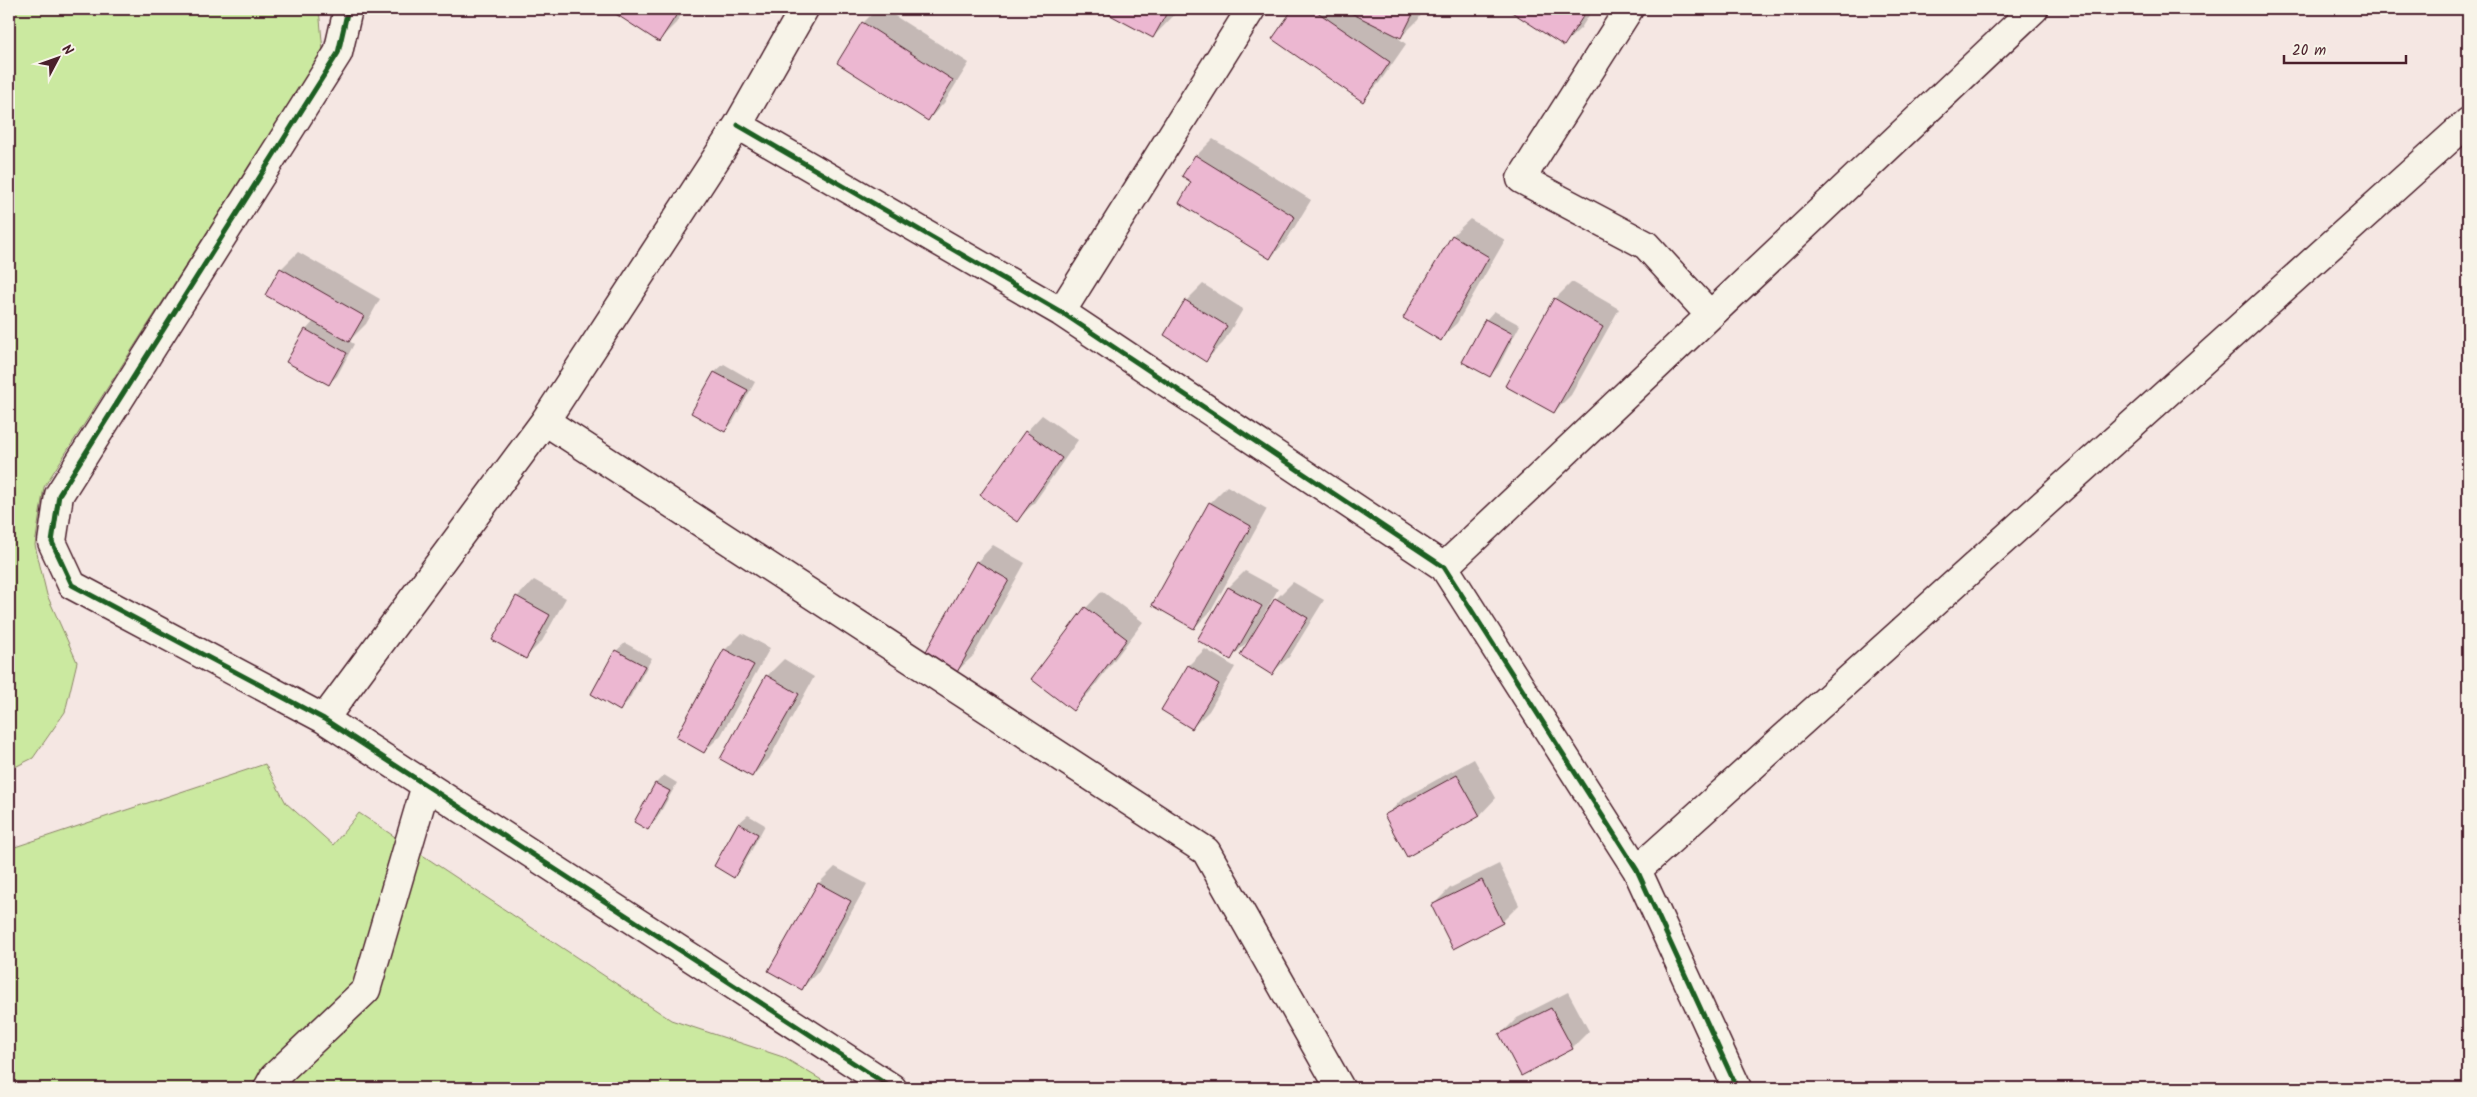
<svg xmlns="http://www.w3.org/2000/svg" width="2477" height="1097" viewBox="0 0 2477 1097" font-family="Kalam,sans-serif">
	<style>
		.green { fill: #cbe9a0; stroke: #8a8466 }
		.shadow { fill: #0003 }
		.building { fill: #ecb7d1; stroke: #4a1f2b }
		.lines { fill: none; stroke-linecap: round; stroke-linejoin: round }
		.street-casing { stroke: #4a1f2b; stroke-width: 31 }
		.street { stroke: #f7f3e8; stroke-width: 28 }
		.cycleway-casing { stroke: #f7f3e8; stroke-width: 8 }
		.cycleway { stroke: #1b5e20; stroke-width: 5 }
	</style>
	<rect width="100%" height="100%" fill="#f5e7e3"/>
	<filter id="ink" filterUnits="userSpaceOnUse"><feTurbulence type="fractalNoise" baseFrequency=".02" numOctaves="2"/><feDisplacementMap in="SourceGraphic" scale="10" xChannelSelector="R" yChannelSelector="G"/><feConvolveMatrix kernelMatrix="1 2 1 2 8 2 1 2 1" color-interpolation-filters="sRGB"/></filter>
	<g filter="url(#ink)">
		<path class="green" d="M 9,9 L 319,9 L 323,51 L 44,487 L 35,545 L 47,595 L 77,662 L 65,712 L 33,758 L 9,770 Z
			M 265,764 L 286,803 L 333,845 L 359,813 L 671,1020 L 783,1057 L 835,1088 L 9,1088 L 9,849 Z"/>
		<path class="shadow" d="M 611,9 L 685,9 L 676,23 L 659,40 Z
			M 877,9 L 884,9 L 969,63 L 944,103 L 928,120 L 863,23 Z
			M 1101,9 L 1180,9 L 1153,37 Z
			M 1294,9 L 1424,9 L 1418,20 L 1401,37 L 1388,30 L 1406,44 L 1379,83 L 1363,100 L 1273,38 Z
			M 1510,9 L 1593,9 L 1581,28 L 1564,44 Z
			M 1213,139 L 1311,200 L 1286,241 L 1270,258 L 1193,181 L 1184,176 L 1196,156 Z
			M 1470,219 L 1505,240 L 1457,323 L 1440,339 L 1405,318 L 1453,235 Z
			M 298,252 L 380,299 L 366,324 L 349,341 L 354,344 L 337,376 L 328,384 L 306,330 L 314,321 L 281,269 Z
			M 1572,282 L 1619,309 L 1571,395 L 1554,412 L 1555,299 Z
			M 1203,284 L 1243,309 L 1223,343 L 1206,360 L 1186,301 Z
			M 1494,311 L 1520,325 L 1498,367 L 1490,376 L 1486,320 Z
			M 724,364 L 755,382 L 733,422 L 724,431 L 693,413 L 715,372 Z
			M 1042,415 L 1078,440 L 1034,503 L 1017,520 L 1026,432 Z
			M 1227,486 L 1267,509 L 1211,611 L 1194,628 L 1210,503 Z
			M 993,545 L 1025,563 L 973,656 L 956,672 L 977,562 Z
			M 1245,571 L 1278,589 L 1250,639 L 1231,658 L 1199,639 L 1229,587 Z
			M 534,580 L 566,598 L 542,641 L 526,657 L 517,597 Z
			M 1293,582 L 1324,600 L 1289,657 L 1272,673 L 1242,655 L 1276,599 Z
			M 1102,591 L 1143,622 L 1090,692 L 1073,709 L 1086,608 Z
			M 742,633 L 770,648 L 721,735 L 704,752 L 678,737 L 725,650 Z
			M 625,643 L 652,658 L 628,701 L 620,709 L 616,651 Z
			M 1205,649 L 1235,667 L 1209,711 L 1192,728 L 1188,666 Z
			M 784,659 L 814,677 L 769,759 L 752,776 L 767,676 Z
			M 1474,759 L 1496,798 L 1480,815 L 1408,855 L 1386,816 L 1402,799 Z
			M 664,775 L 677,783 L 656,820 L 648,828 L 635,821 L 656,783 Z
			M 748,815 L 765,825 L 742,868 L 734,876 L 716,866 L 739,823 Z
			M 1499,864 L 1519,905 L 1502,922 L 1433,905 L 1450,888 Z
			M 835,867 L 867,884 L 818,972 L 802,988 L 819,883 Z
			M 1568,992 L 1589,1031 L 1572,1048 L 1500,1035 L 1517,1018 Z"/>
		<path class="building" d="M 608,9 L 676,9 L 679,11 L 659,42 Z
			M 1099,9 L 1169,9 L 1153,38 Z
			M 1293,9 L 1313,9 L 1390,62 L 1363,102 L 1272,39 Z
			M 1343,9 L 1413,9 L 1415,10 L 1401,38 Z
			M 1507,9 L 1574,9 L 1584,15 L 1564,46 Z
			M 862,22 L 953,80 L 928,121 L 837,63 Z
			M 1195,155 L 1295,217 L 1270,259 L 1179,203 L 1191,182 L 1182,176 Z
			M 1452,235 L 1489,257 L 1441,341 L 1403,318 Z
			M 280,268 L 364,316 L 349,342 L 265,295 Z
			M 1554,298 L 1603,327 L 1554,413 L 1505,386 Z
			M 1185,300 L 1227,326 L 1206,362 L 1164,335 Z
			M 1485,319 L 1513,334 L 1490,377 L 1462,362 Z
			M 305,329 L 347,353 L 329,385 L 286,362 Z
			M 714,372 L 748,390 L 725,432 L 691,413 Z
			M 1025,431 L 1062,458 L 1017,522 L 980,495 Z
			M 1209,502 L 1251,526 L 1194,629 L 1152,605 Z
			M 976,561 L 1009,580 L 956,674 L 924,655 Z
			M 1228,587 L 1262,606 L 1231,660 L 1197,640 Z
			M 516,596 L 550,615 L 526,659 L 492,640 Z
			M 1275,598 L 1308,618 L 1272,675 L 1240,655 Z
			M 1085,607 L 1127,639 L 1073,711 L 1031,679 Z
			M 724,649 L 754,665 L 704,753 L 676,737 Z
			M 615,650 L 645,666 L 620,711 L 591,694 Z
			M 1188,665 L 1219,684 L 1192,729 L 1161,710 Z
			M 766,675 L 799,694 L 752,777 L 720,759 Z
			M 1457,775 L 1480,816 L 1407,857 L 1384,815 Z
			M 655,783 L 670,791 L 648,830 L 634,822 Z
			M 738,823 L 758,834 L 734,878 L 714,866 Z
			M 1482,880 L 1503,923 L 1453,949 L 1431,905 Z
			M 818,883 L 851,901 L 802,990 L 768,971 Z
			M 1551,1008 L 1573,1049 L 1521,1076 L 1499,1034 Z"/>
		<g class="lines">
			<g class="street-casing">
				<path id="street" d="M 348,9 L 338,53 L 59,495 L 52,542 L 72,585 L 324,719 L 892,1088
					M 1629,9 L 1521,179 L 1646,245 L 1710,315
					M 738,125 L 1061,312 L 1444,567 L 1637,870 L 1737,1088
					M 1061,312 L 1251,9
					M 545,421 L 1206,851 L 1340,1088
					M 1444,567 L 2034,9
					M 324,719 L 545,421 L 738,125 L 804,9
					M 1637,870 L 2468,122
					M 268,1088 L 274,1077 L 366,990 L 426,785"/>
			</g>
			<use href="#street" class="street"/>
			<g class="cycleway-casing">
				<path id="cycleway" d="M 348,9 L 338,53 L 59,495 L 52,542 L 72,585 L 324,719 L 892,1088
					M 738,125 L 1061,312 L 1444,567 L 1637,870 L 1737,1088"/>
			</g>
			<use href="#cycleway" class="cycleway"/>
		</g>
	</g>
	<rect width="2477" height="1097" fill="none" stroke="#f7f3e8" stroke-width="30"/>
	<rect x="15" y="15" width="2447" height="1067" fill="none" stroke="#4a1f2b" stroke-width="2" filter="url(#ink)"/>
	<g transform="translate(58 58) rotate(49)" stroke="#f7f3e8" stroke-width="4" paint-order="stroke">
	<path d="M0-4L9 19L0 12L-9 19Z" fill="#4a1f2b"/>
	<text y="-8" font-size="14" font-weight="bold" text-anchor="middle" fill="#4a1f2b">N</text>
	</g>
	<path d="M2284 55v8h122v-8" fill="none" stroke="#4a1f2b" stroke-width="2.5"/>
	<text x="2292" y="55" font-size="15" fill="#4a1f2b" stroke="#f7f3e8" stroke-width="4" paint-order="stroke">20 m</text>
</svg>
